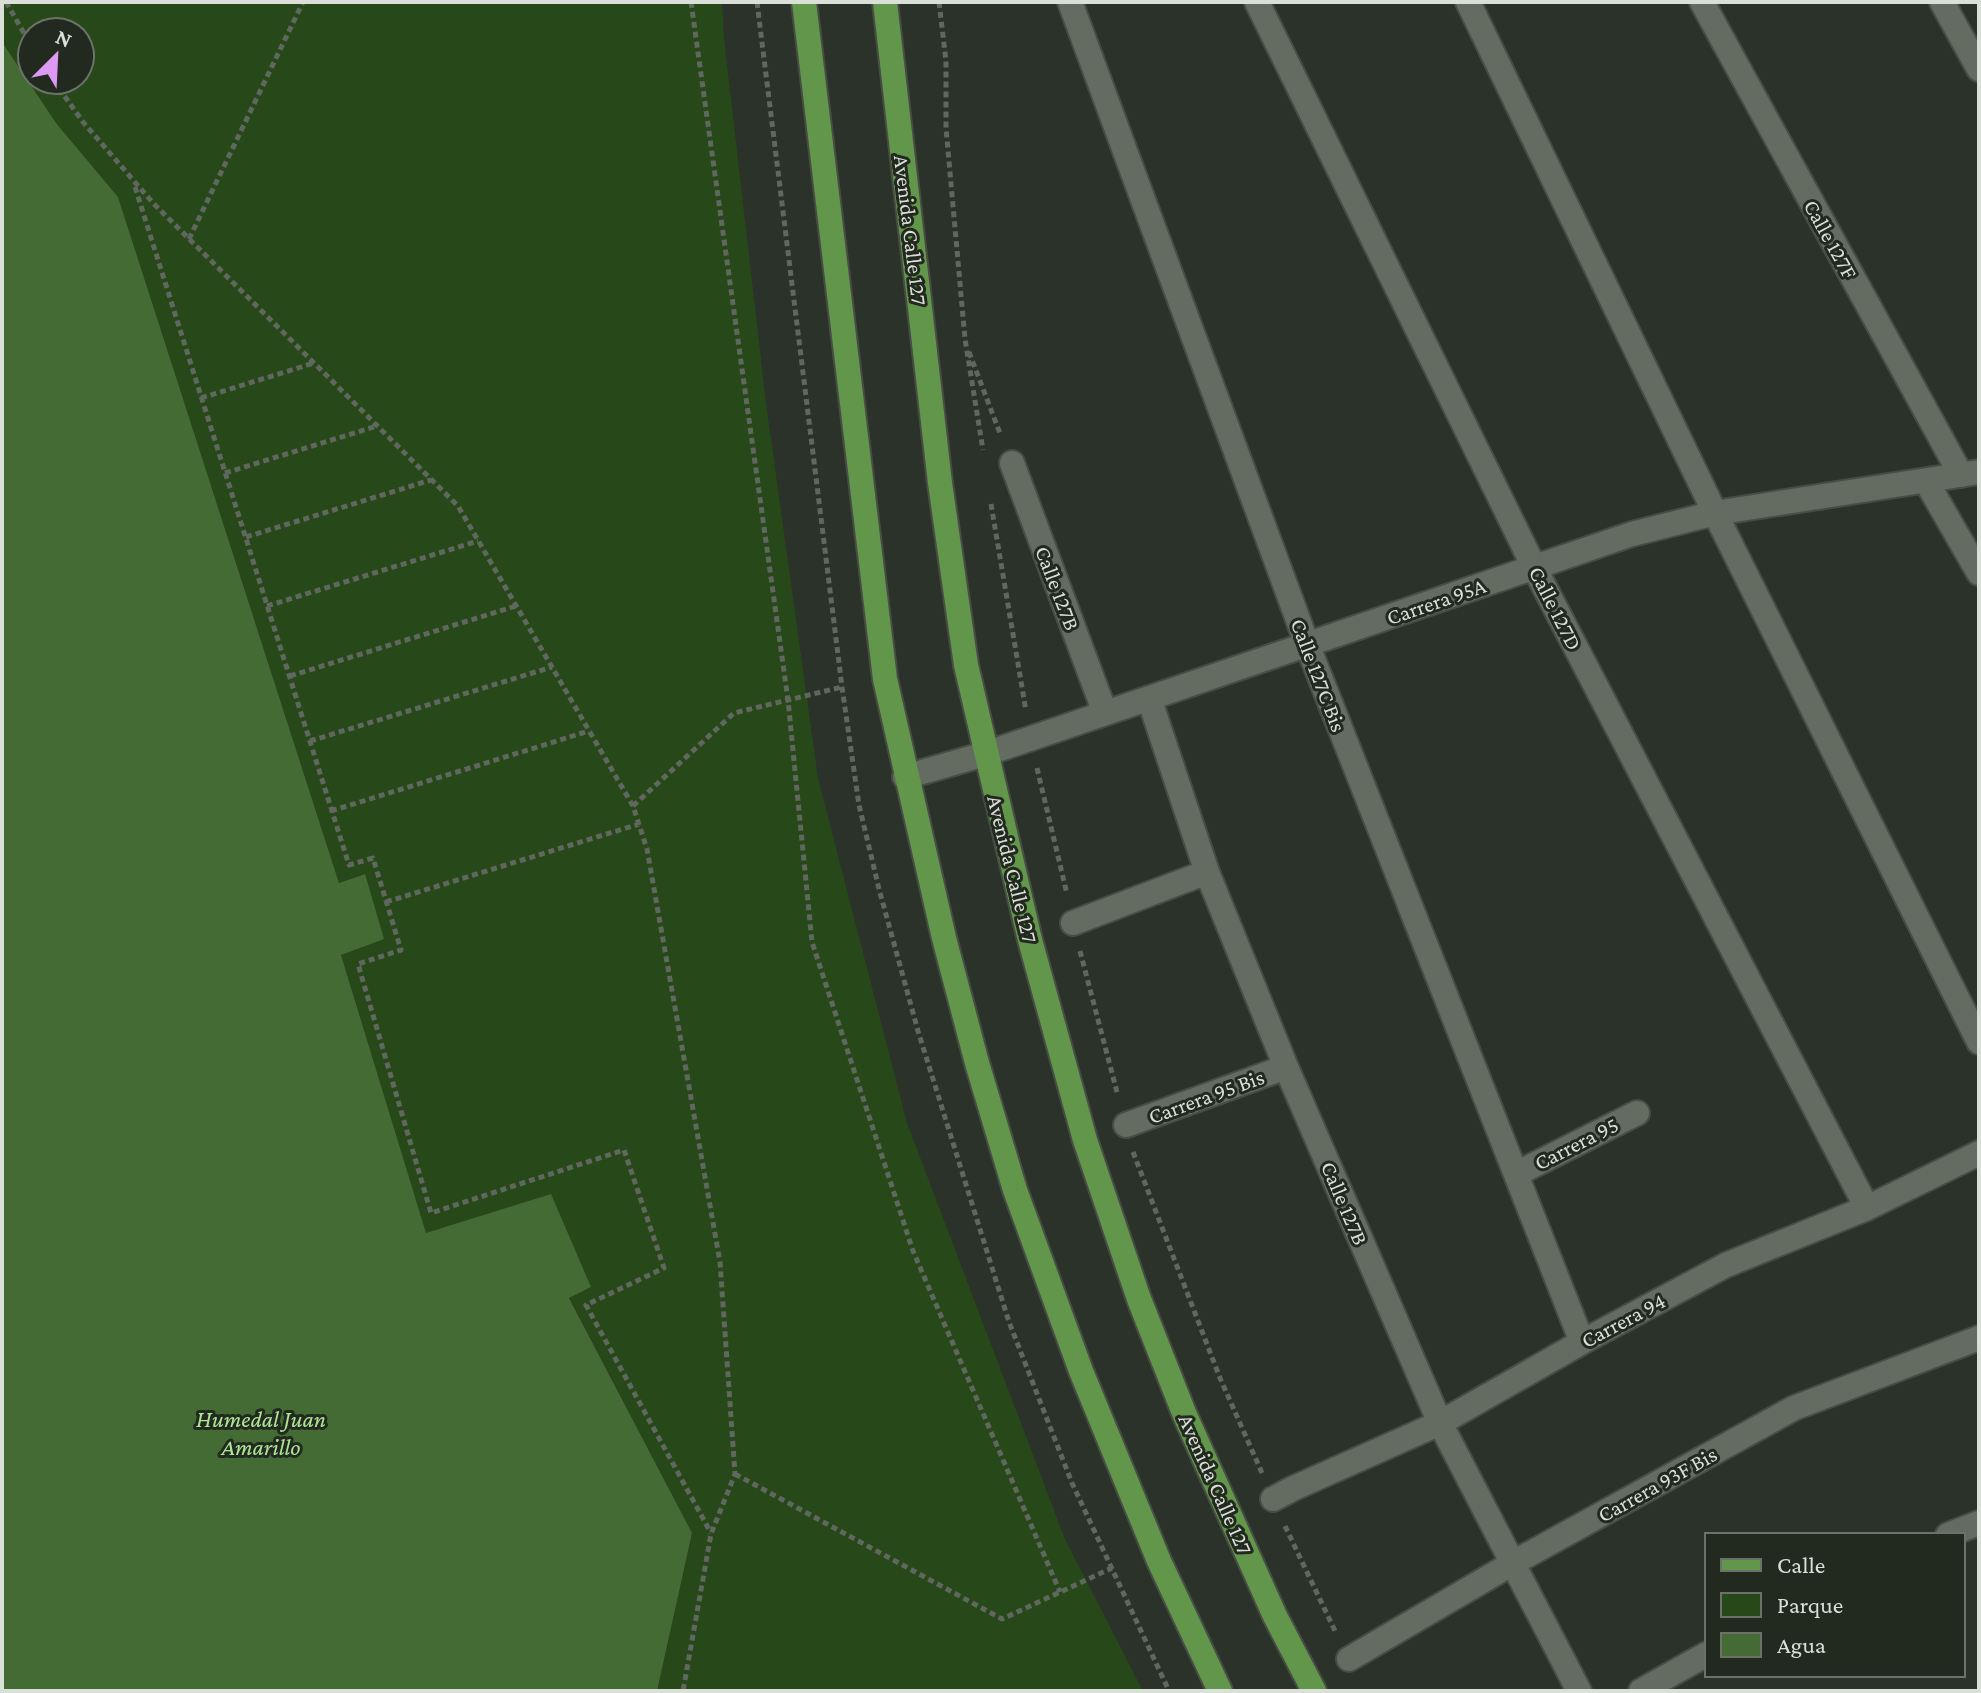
<svg xmlns="http://www.w3.org/2000/svg" width="1981" height="1693" viewBox="0 0 1981 1693" font-family="'Crimson Pro',serif">
	<style>
		.green { fill: #274819; fill-rule: evenodd }
		.water { fill: #456b35 }
		.lines { fill: none; stroke-linecap: round; stroke-linejoin: round }
		.minor-casing { stroke: #474d45; stroke-width: 28 }
		.major-casing { stroke: #474d45; stroke-width: 28 }
		.path { stroke: #60675e; stroke-width: 5; stroke-dasharray: 6 4; stroke-linecap: butt }
		.minor { stroke: #646c61; stroke-width: 24 }
		.major { stroke: #62964a; stroke-width: 24 }
		.labels { text-anchor: middle; stroke-width: 6; stroke-linejoin: round; paint-order: stroke }
		.street-label { font-size: 22px; fill: #dadfd8; stroke: #22291f }
		.water-label { font-size: 24px; font-style: italic; fill: #ade796; stroke: #22291f }
	</style>
	<rect width="100%" height="100%" fill="#2b3229"/>
	<path class="green" d="M 2,2 L 722,2 L 724,38 L 766,403 L 818,778 L 907,1123 L 1065,1539 L 1143,1691 L 657,1691 L 692,1533 L 569,1297 L 591,1287 L 426,1234 L 341,955 L 364,874 L 339,883 L 118,197 L 56,123 L 2,42 ZM 32,32 L 80,32 L 80,80 L 32,80 Z"/>
	<path class="water" d="M 2,42 L 56,123 L 118,197 L 339,883 L 365,874 L 384,939 L 341,955 L 426,1233 L 551,1194 L 591,1287 L 569,1298 L 692,1533 L 657,1691 L 2,1691 Z"/>
	<g class="lines">
		<g class="minor-casing">
			<path id="minor" d="M 1070,2 L 1307,644 L 1582,1342
				M 1257,2 L 1534,567 L 1867,1208
				M 1468,2 L 1715,513 L 1979,1042
				M 1702,2 L 1961,475
				M 1942,2 L 1979,69
				M 1012,463 L 1105,713
				M 1926,481 L 1979,573
				M 1149,698 L 1207,872 L 1286,1067 L 1440,1423 L 1579,1691
				M 905,777 L 985,754 L 1632,534 L 1715,513 L 1979,472
				M 1073,923 L 1207,872
				M 1126,1125 L 1286,1067
				M 1516,1174 L 1637,1113
				M 1273,1499 L 1294,1488 L 1440,1423 L 1582,1342 L 1726,1265 L 1867,1208 L 1979,1153
				M 1948,1535 L 1979,1523
				M 1349,1659 L 1513,1563 L 1794,1408 L 1979,1338
				M 1641,1691 L 1707,1654"/>
		</g>
		<g class="major-casing">
			<path id="major" d="M 804,2 L 885,679 L 944,938 L 977,1063 L 1015,1190 L 1081,1371 L 1159,1561 L 1220,1691
				M 885,2 L 940,483 L 966,665 L 1030,940 L 1085,1140 L 1139,1299 L 1184,1413 L 1275,1616 L 1314,1691"/>
		</g>
		<path class="path" d="M 6,2 L 32,47
			M 691,2 L 788,700 L 812,942 L 913,1251 L 1060,1592
			M 757,2 L 842,687 L 859,805 L 879,889 L 918,1031 L 1009,1322 L 1072,1483 L 1169,1691
			M 939,2 L 946,61 L 946,128 L 965,339 L 983,450
			M 53,80 L 83,122 L 153,203 L 458,506 L 633,806 L 647,849 L 720,1262 L 735,1474 L 711,1534 L 683,1691
			M 135,187 L 349,865 L 373,858 L 401,950 L 358,964 L 431,1213 L 624,1150 L 664,1268 L 586,1305 L 711,1533
			M 189,239 L 303,2
			M 969,352 L 1001,436
			M 201,398 L 314,363
			M 225,473 L 377,426
			M 991,504 L 1026,711
			M 246,537 L 431,480
			M 267,606 L 478,541
			M 290,676 L 516,606
			M 310,741 L 552,667
			M 1037,768 L 1067,894
			M 633,806 L 734,713 L 842,687
			M 331,811 L 589,731
			M 386,902 L 639,824
			M 1080,951 L 1118,1096
			M 1133,1152 L 1220,1378 L 1262,1473
			M 735,1474 L 1002,1619 L 1112,1568
			M 1285,1526 L 1336,1633"/>
		<use href="#minor" class="minor"/>
		<use href="#major" class="major"/>
	</g>
	<g class="labels">
		<g class="street-label">
			<text transform="translate(911 230) rotate(83)" y="8">Avenida Calle 127</text>
			<text transform="translate(1831 239) rotate(61)" y="8">Calle 127F</text>
			<text transform="translate(1058 588) rotate(69)" y="8">Calle 127B</text>
			<text transform="translate(1436 601) rotate(-19)" y="8">Carrera 95A</text>
			<text transform="translate(1556 608) rotate(63)" y="8">Calle 127D</text>
			<text transform="translate(1319 675) rotate(69)" y="8">Calle 127C Bis</text>
			<text transform="translate(1013 869) rotate(76)" y="8">Avenida Calle 127</text>
			<text transform="translate(1206 1096) rotate(-20)" y="8">Carrera 95 Bis</text>
			<text transform="translate(1576 1143) rotate(-27)" y="8">Carrera 95</text>
			<text transform="translate(1345 1203) rotate(67)" y="8">Calle 127B</text>
			<text transform="translate(1623 1320) rotate(-28)" y="8">Carrera 94</text>
			<text transform="translate(1216 1484) rotate(66)" y="8">Avenida Calle 127</text>
			<text transform="translate(1657 1484) rotate(-29)" y="8">Carrera 93F Bis</text>
		</g>
		<g class="water-label">
			<text x="261" y="1427">Humedal Juan<tspan x="261" dy="28">Amarillo</tspan></text>
		</g>
	</g>
	<rect width="1981" height="1693" fill="none" stroke="#dadfd8" stroke-width="8"/>
	<rect x="1705" y="1533" width="260" height="144" fill="#22291f" stroke="#6c7269" stroke-width="2"/>
	<rect x="1721" y="1559" width="40" height="12" fill="#62964a" stroke="#6c7269" stroke-width="2"/>
	<text x="1777" y="1573" font-size="24" fill="#dadfd8">Calle</text>
	<rect x="1721" y="1593" width="40" height="24" fill="#274819" stroke="#6c7269" stroke-width="2"/>
	<text x="1777" y="1613" font-size="24" fill="#dadfd8">Parque</text>
	<rect x="1721" y="1633" width="40" height="24" fill="#456b35" stroke="#6c7269" stroke-width="2"/>
	<text x="1777" y="1653" font-size="24" fill="#dadfd8">Agua</text>
	<g transform="translate(56 56) rotate(24)"><circle r="38" fill="#22291f" stroke="#6c7269" stroke-width="2"/>
	<path d="M0-6L14 30L0 20L-14 30Z" fill="#dd99f4"/>
	<text y="-12" font-size="22" font-weight="bold" text-anchor="middle" fill="#dadfd8">N</text>
	</g>
</svg>
